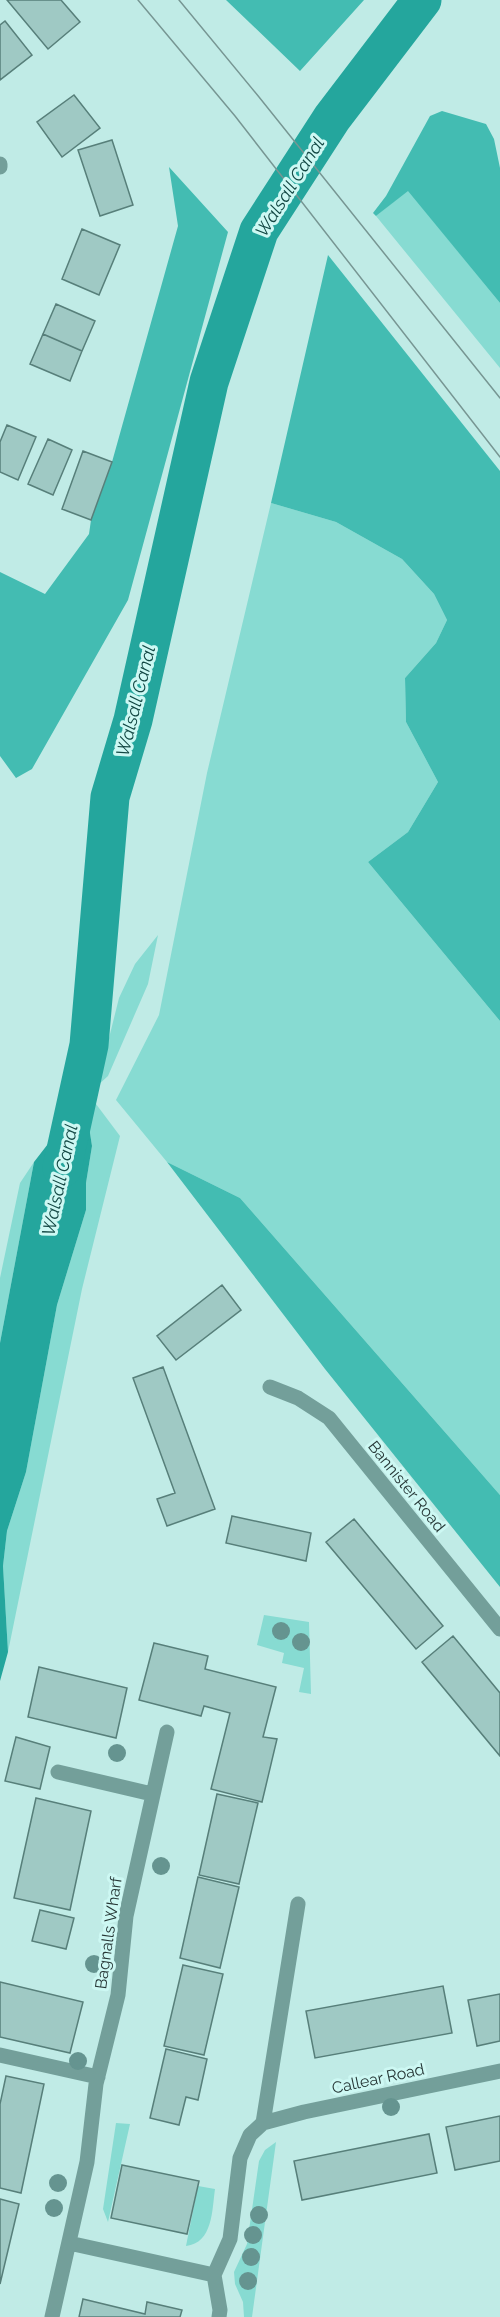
<svg xmlns="http://www.w3.org/2000/svg" width="500" height="2317" viewBox="0 0 500 2317" font-family="Raleway,sans-serif">
	<style>
		.green { fill: #87dbd2 }
		.forest { fill: #43bcb2 }
		.water { fill: #24a69d }
		.lines { fill: none; stroke-linecap: round; stroke-linejoin: round }
		.canal { stroke: #24a69d; stroke-width: 39 }
		.building { fill: #9fc9c4; stroke: #577f7a; stroke-width: 1.5 }
		.minor { stroke: #739f9a; stroke-width: 15 }
		.tram { stroke: #779693; stroke-width: 1.5 }
		.tree { fill: #659490 }
		.labels { text-anchor: middle; stroke-width: 6; stroke-linejoin: round; paint-order: stroke }
		.street-label { font-size: 16px; fill: #263736; stroke: #cdf8f3 }
		.water-label { font-size: 18px; font-style: italic; fill: #124743; stroke: #cdf8f3 }
	</style>
	<rect width="100%" height="100%" fill="#c0ebe6"/>
	<path class="green" d="M 408,190 L 500,303 L 500,368 L 376,216 Z
		M 271,503 L 336,522 L 402,559 L 434,594 L 447,620 L 436,643 L 405,678 L 406,722 L 438,782 L 408,832 L 368,862 L 500,1021 L 500,1495 L 240,1198 L 167,1162 L 116,1100 L 159,1015 L 207,773 Z
		M 158,935 L 148,984 L 108,1076 L 97,1086 L 119,998 L 135,964 Z
		M 93,1100 L 120,1136 L 82,1289 L 8,1652 L 3,1566 L 7,1531 L 26,1472 L 57,1305 L 86,1210 L 86,1183 L 92,1146 L 88,1120 Z
		M 34,1162 L 0,1343 L 0,1278 L 20,1183 Z
		M 264,1615 L 309,1622 L 311,1694 L 299,1692 L 304,1668 L 282,1663 L 284,1653 L 257,1645 Z
		M 116,2123 L 130,2124 L 108,2222 L 103,2209 Z
		M 276,2142 L 252,2317 L 244,2317 L 243,2302 L 235,2284 L 234,2272 L 247,2244 L 259,2161 L 265,2150 Z
		M 198,2186 L 215,2189 C 212,2210 213,2243 186,2246 Z"/>
	<path class="forest" d="M 226,0 L 364,0 L 300,71 Z
		M 442,111 L 486,124 L 494,139 L 500,168 L 500,303 L 408,191 L 376,216 L 373,213 L 386,196 L 430,116 Z
		M 169,167 L 228,232 L 128,600 L 32,769 L 16,778 L 0,756 L 0,572 L 45,594 L 89,534 L 91,520 L 112,462 L 178,226 Z
		M 328,255 L 500,471 L 500,1021 L 368,862 L 408,832 L 438,782 L 406,722 L 405,678 L 436,643 L 447,620 L 434,594 L 402,559 L 336,522 L 271,503 Z
		M 167,1162 L 240,1198 L 500,1495 L 500,1587 L 325,1369 Z"/>
	<path class="water" d="M 64,1116 L 88,1120 L 92,1146 L 86,1183 L 86,1210 L 57,1305 L 26,1472 L 7,1531 L 3,1566 L 8,1652 L 0,1681 L 0,1343 L 34,1162 L 58,1131 Z"/>
	<g class="lines">
		<path class="canal" d="M 62,1168 L 89,1045 L 110,797 L 133,720 L 209,382 L 259,231 L 332,118 L 422,0"/>
	</g>
	<path class="building" d="M 7,0 L 61,0 L 80,22 L 48,49 Z
		M 5,21 L 32,55 L 0,80 L 0,25 Z
		M 74,95 L 100,128 L 62,157 L 37,122 Z
		M 112,140 L 133,205 L 100,216 L 78,150 Z
		M 82,229 L 120,245 L 99,295 L 62,279 Z
		M 56,304 L 95,321 L 82,351 L 43,334 Z
		M 43,334 L 82,351 L 70,381 L 30,364 Z
		M 7,425 L 36,437 L 18,480 L 0,472 L 0,442 Z
		M 48,439 L 72,450 L 53,495 L 28,484 Z
		M 83,451 L 112,462 L 91,520 L 62,509 Z
		M 222,1285 L 241,1310 L 176,1360 L 157,1336 Z
		M 163,1367 L 215,1509 L 167,1526 L 157,1499 L 175,1493 L 133,1378 Z
		M 232,1516 L 311,1533 L 306,1561 L 226,1543 Z
		M 354,1519 L 443,1626 L 416,1649 L 326,1542 Z
		M 453,1636 L 500,1693 L 500,1756 L 422,1662 Z
		M 154,1643 L 208,1656 L 205,1669 L 276,1687 L 263,1737 L 277,1739 L 262,1802 L 211,1789 L 230,1713 L 204,1706 L 201,1716 L 139,1700 Z
		M 39,1667 L 127,1688 L 116,1738 L 28,1717 Z
		M 16,1737 L 50,1747 L 40,1789 L 5,1781 Z
		M 217,1794 L 258,1803 L 239,1884 L 199,1875 Z
		M 36,1798 L 91,1811 L 70,1910 L 14,1898 Z
		M 198,1877 L 239,1887 L 220,1968 L 180,1958 Z
		M 40,1910 L 74,1918 L 66,1949 L 32,1941 Z
		M 183,1965 L 223,1974 L 204,2055 L 164,2046 Z
		M 0,1982 L 83,2002 L 70,2053 L 0,2037 Z
		M 443,1986 L 452,2033 L 315,2058 L 306,2011 Z
		M 500,1994 L 500,2041 L 477,2046 L 468,2000 Z
		M 166,2049 L 207,2059 L 198,2100 L 186,2097 L 179,2125 L 150,2118 Z
		M 6,2076 L 44,2084 L 21,2193 L 0,2188 L 0,2104 Z
		M 500,2116 L 500,2161 L 455,2170 L 446,2127 Z
		M 429,2134 L 437,2173 L 302,2200 L 294,2161 Z
		M 122,2165 L 199,2181 L 187,2234 L 111,2218 Z
		M 0,2199 L 19,2204 L 0,2284 Z
		M 83,2299 L 145,2314 L 147,2302 L 182,2310 L 180,2317 L 79,2317 Z"/>
	<g class="lines">
		<path class="minor" d="M 0,167 L 0,164
			M 270,1387 L 298,1398 L 329,1418 L 500,1629
			M 58,1772 L 152,1794
			M 0,2055 L 98,2077
			M 263,2123 L 298,1904
			M 69,2243 L 214,2275
			M 52,2317 L 87,2162 L 96,2084 L 118,1995 L 126,1916 L 167,1732
			M 219,2317 L 220,2310 L 214,2275 L 230,2239 L 240,2158 L 250,2135 L 263,2123 L 304,2112 L 500,2071"/>
		<path class="tram" d="M 138,0 L 235,116 L 500,457
			M 179,0 L 259,97 L 500,398"/>
	</g>
	<g class="tree">
		<circle cx="281" cy="1631" r="9"/>
		<circle cx="301" cy="1642" r="9"/>
		<circle cx="117" cy="1753" r="9"/>
		<circle cx="161" cy="1866" r="9"/>
		<circle cx="94" cy="1964" r="9"/>
		<circle cx="78" cy="2061" r="9"/>
		<circle cx="391" cy="2107" r="9"/>
		<circle cx="58" cy="2183" r="9"/>
		<circle cx="54" cy="2208" r="9"/>
		<circle cx="259" cy="2215" r="9"/>
		<circle cx="253" cy="2235" r="9"/>
		<circle cx="251" cy="2257" r="9"/>
		<circle cx="248" cy="2281" r="9"/>
	</g>
	<g class="labels">
		<g class="street-label">
			<text transform="translate(407 1486) rotate(51)" y="6">Bannister Road</text>
			<text transform="translate(108 1933) rotate(-82)" y="6">Bagnalls Wharf</text>
			<text transform="translate(378 2078) rotate(-12)" y="6">Callear Road</text>
		</g>
		<g class="water-label">
			<text transform="translate(290 187) rotate(-58)" y="6">Walsall Canal</text>
			<text transform="translate(136 701) rotate(-76)" y="6">Walsall Canal</text>
			<text transform="translate(60 1180) rotate(-78)" y="6">Walsall Canal</text>
		</g>
	</g>
</svg>
